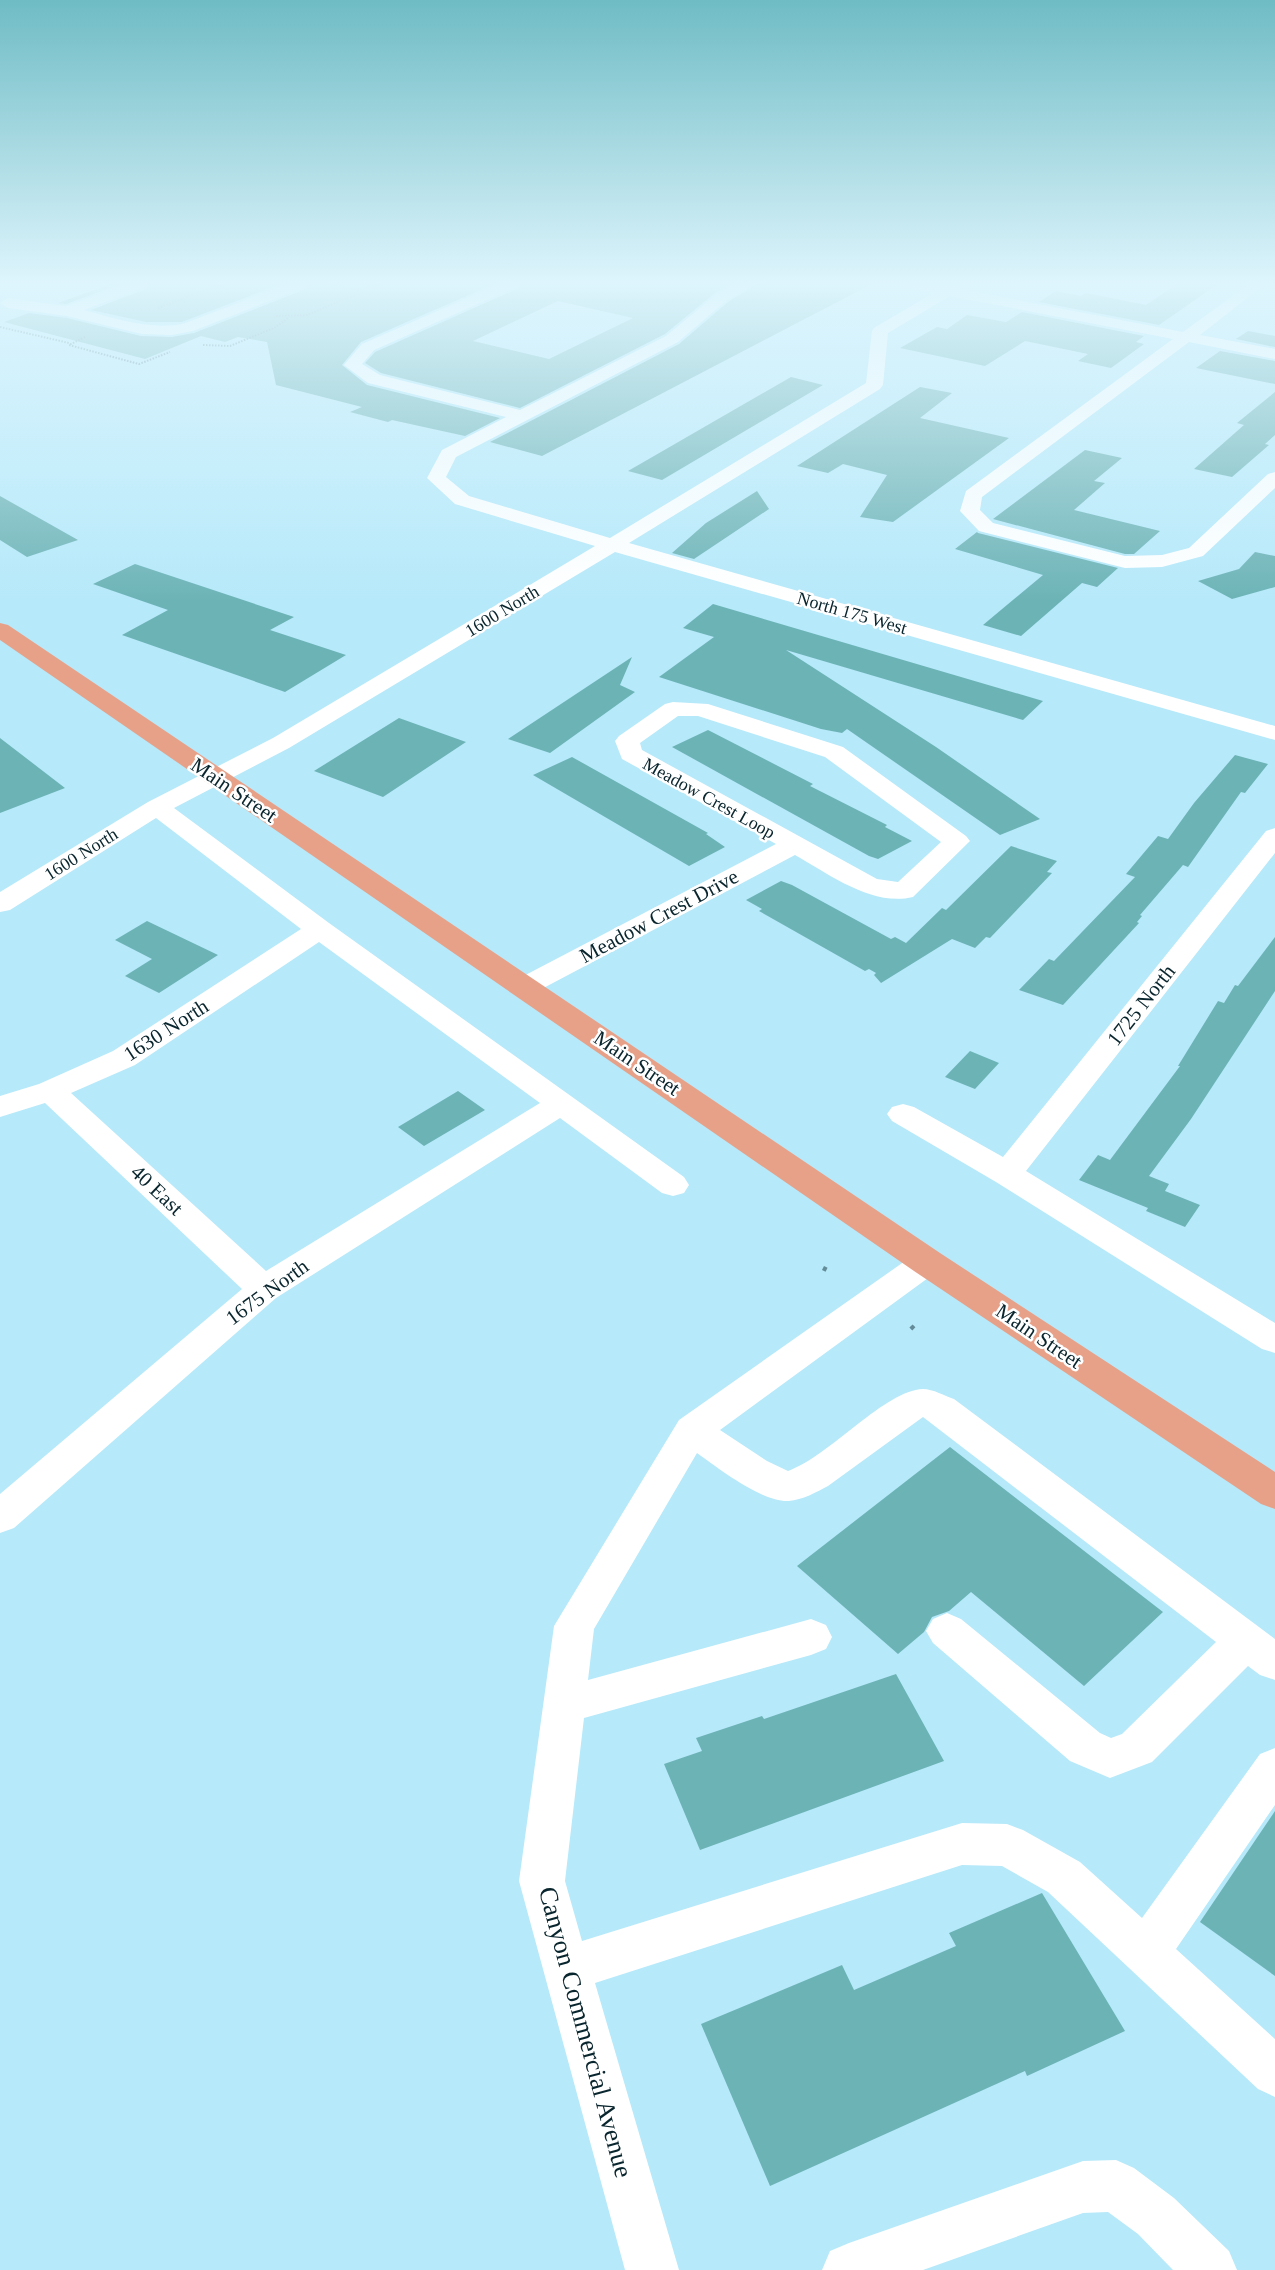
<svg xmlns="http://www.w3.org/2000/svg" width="1275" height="2270" viewBox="0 0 1275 2270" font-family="'Times New Roman',serif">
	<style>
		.building { fill: #6cb3b6; fill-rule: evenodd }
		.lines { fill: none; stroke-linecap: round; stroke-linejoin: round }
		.path-far1 { stroke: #638b98; stroke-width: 2; stroke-dasharray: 1.5 1.5; stroke-linecap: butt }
		.path { stroke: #638b98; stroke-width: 4.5; stroke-dasharray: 4 4; stroke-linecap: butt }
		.minor { fill: #fff; fill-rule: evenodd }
		.major { fill: #e8a189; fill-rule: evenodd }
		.labels { text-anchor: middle; stroke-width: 5; stroke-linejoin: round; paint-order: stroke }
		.far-street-label { font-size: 18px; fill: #09252d; stroke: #fff }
		.street-label { font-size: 21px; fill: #09252d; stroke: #fff }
		.near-street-label { font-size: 26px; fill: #09252d; stroke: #fff }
	</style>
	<rect width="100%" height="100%" fill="#b6e9fa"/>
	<path class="building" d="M 111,284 L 121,284 L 66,304 L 58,303 Z
		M 150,284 L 281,284 L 182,322 L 146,322 L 91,310 L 146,289 Z
		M 310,284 L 494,284 L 361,342 L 342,365 L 367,385 L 500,418 L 465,436 L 392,420 L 388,422 L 350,412 L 362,407 L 276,385 L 267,342 L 238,337 L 225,342 L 201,336 L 145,359 L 4,322 L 29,313 L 67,318 L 141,336 L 172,337 L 194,333 L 306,289 Z
		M 521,284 L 732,284 L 716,292 L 665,334 L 520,408 L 381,373 L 365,363 L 375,352 L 517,289 ZM 558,301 L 633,318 L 549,359 L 473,341 Z
		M 757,284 L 872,284 L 542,456 L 490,442 L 679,344 L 728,302 Z
		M 1177,284 L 1218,284 L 1159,325 L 1039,302 L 1056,291 L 1081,296 L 1086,293 L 1146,305 Z
		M 1022,312 L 1144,336 L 1136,342 L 1144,344 L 1111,368 L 1078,361 L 1088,354 L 1025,341 L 985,366 L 900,348 L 937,327 L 947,329 L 967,315 L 1006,322 Z
		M 1248,331 L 1275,336 L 1275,347 L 1236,339 Z
		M 1220,351 L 1275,361 L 1275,384 L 1196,368 Z
		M 791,377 L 823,385 L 662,480 L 628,471 Z
		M 920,387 L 952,393 L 920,418 L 1009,438 L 893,522 L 860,517 L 887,475 L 843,464 L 828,473 L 797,466 Z
		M 1275,392 L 1275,435 L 1265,444 L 1269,445 L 1232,477 L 1194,469 L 1244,425 L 1237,423 Z
		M 1085,450 L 1122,458 L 1094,481 L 1105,483 L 1074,510 L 1160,531 L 1134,554 L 1125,554 L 993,519 Z
		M 757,491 L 769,509 L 694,559 L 672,553 L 706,523 Z
		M 0,496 L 78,540 L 27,557 L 0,540 Z
		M 977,532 L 978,533 L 1118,568 L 1097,587 L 1082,583 L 1021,636 L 983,625 L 1043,575 L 955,549 Z
		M 1255,552 L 1275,556 L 1275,587 L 1232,599 L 1198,581 L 1239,569 Z
		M 135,564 L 294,617 L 270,630 L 346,655 L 285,692 L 122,635 L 168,610 L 93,584 Z
		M 713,604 L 1043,701 L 1023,720 L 786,650 L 936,747 L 1040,819 L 1000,835 L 847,729 L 842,733 L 821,729 L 659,677 L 714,637 L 683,628 Z
		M 632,657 L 620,685 L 635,692 L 550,753 L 508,739 Z
		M 399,718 L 466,742 L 383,797 L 314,771 Z
		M 708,730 L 813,784 L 810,786 L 887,825 L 885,827 L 912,841 L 878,859 L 869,856 L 672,747 Z
		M 0,738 L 65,788 L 0,813 Z
		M 1235,755 L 1268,764 L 1245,793 L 1241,792 L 1188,867 L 1183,865 L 1140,915 L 1142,916 L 1137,922 L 1139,923 L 1063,1005 L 1019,990 L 1049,959 L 1054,961 L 1135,877 L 1126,874 L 1158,836 L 1168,839 L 1194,803 Z
		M 572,757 L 708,833 L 706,834 L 725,847 L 689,866 L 533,775 Z
		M 1011,846 L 1057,861 L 1047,872 L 1052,873 L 990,938 L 986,937 L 975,948 L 952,939 L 881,983 L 874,975 L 876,973 L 869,969 L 865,971 L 759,911 L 762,909 L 746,900 L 781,881 L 792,885 L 891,939 L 895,937 L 906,943 L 942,908 L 946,910 Z
		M 147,921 L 218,955 L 159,993 L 125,976 L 152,959 L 115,940 Z
		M 1275,937 L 1275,991 L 1191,1119 L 1149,1176 L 1169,1184 L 1165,1191 L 1200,1205 L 1185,1227 L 1146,1211 L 1148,1208 L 1079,1180 L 1098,1155 L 1110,1160 L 1180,1066 L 1178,1066 L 1218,1001 L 1224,1003 L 1235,985 L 1238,986 Z
		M 970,1051 L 999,1063 L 975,1089 L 945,1077 Z
		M 458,1091 L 485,1110 L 424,1146 L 398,1127 Z
		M 950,1447 L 1163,1612 L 1084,1686 L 971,1592 L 949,1611 L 932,1617 L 924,1632 L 898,1654 L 797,1566 Z
		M 896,1674 L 944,1761 L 700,1850 L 664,1764 L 702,1751 L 696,1738 L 762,1716 L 764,1719 Z
		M 1275,1811 L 1275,1976 L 1200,1922 Z
		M 1042,1893 L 1125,2031 L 1027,2076 L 1025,2071 L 770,2186 L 701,2024 L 842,1965 L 854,1990 L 956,1946 L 949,1933 Z"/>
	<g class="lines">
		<path class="path-far1" d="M 205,284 L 229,289
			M 331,284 L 358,290 L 381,284
			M 158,308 L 222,284
			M 276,316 L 307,315 L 357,294 L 358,290
			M 0,327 L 69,343
			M 85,337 L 69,345 L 139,364 L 170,352
			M 203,345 L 230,346 L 276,327 L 288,318"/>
		<path class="path" d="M 823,1268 L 827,1270
			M 911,1326 L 915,1330"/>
		<path class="minor" d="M 127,284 L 148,284 L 145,287 L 84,310 C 117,319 149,330 183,324 L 287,284 L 308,284 L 305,287 L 193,331 L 172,335 L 142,334 L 67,316 L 8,308 L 0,303 L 8,298 L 66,306 Z
			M 499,284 L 519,284 L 516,287 L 374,350 L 362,364 L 380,375 L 520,410 L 666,336 L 717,294 L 736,284 L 755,284 L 727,300 L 678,342 L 456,457 L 446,477 L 469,496 L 610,538 L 866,383 L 872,331 L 874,328 L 933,293 L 906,287 L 904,284 L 945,286 L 966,284 L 961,289 L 1183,332 L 1249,284 L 1265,284 L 1200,335 L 1275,349 L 1275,359 L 1189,342 L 982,497 L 980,510 L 993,523 L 1125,556 L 1162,555 L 1189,548 L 1268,474 L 1275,472 L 1275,488 L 1203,556 L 1162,567 L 1125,568 L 979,531 L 960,511 L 966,491 L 1173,339 L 950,296 L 888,333 L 883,385 L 880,389 L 629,543 L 1275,726 L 1275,740 L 615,552 L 289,748 L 174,808 L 329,923 L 684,1177 L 689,1185 L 684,1193 L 673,1196 L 662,1193 L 560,1118 L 276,1298 L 14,1528 L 0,1533 L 0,1494 L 242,1289 L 45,1103 L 0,1117 L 0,1096 L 39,1084 L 113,1051 L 301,929 L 156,818 L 10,910 L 0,912 L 0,892 L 148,802 L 273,738 L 595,546 L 455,504 L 427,478 L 442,450 L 506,417 L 368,383 L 344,365 L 362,344 ZM 319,942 L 540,1103 L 266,1271 L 71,1093 L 135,1065 Z
			M 673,702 L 708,704 L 843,747 L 966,836 L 970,841 L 913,897 C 872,907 829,874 795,855 L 534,993 L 524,996 L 514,993 L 510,987 L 514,981 L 776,844 L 622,759 L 615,741 L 619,736 L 665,704 ZM 678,716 L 698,716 L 825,757 L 941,842 L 898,882 L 877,879 L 642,750 L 640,743 Z
			M 1275,828 L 1275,853 L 1026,1171 L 1275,1323 L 1275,1353 L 1262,1349 L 996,1182 L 892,1121 L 887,1114 L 892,1107 L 903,1104 L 914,1107 L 1003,1157 L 1266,831 Z
			M 927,1250 L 939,1254 L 944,1262 L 939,1270 L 720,1430 L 767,1461 L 788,1471 C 830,1456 885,1390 923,1389 C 933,1389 945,1396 954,1399 L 1275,1639 L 1275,1680 L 1260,1675 L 1248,1666 L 1152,1762 L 1110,1778 L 1070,1761 L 933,1643 L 926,1631 L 933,1619 L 947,1613 L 961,1619 L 1100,1733 L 1111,1738 L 1122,1734 L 1216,1642 L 923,1417 L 828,1486 C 817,1492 802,1500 789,1501 C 763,1503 718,1468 697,1453 L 594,1629 L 588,1680 L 811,1619 L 826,1625 L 832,1637 L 826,1649 L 811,1655 L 584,1718 L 565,1881 L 582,1941 L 962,1823 L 1007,1824 L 1023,1830 L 1080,1862 L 1142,1918 L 1260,1754 L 1275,1748 L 1275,1805 L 1176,1949 L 1275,2039 L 1275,2097 L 1258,2089 L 1048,1892 L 1002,1866 L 962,1865 L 595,1983 L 679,2270 L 625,2270 L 519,1881 L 554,1626 L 679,1420 L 915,1254 Z
			M 1116,2160 L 1134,2168 L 1174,2198 L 1229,2251 L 1237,2270 L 1173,2270 L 1138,2234 L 1108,2212 L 1083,2213 L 923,2270 L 822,2270 L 830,2251 L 849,2243 L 1083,2161 Z"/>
		<path class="major" d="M 0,623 L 8,625 L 940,1253 L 1275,1472 L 1275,1509 L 1261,1504 L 914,1271 L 0,640 Z"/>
	</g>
	<linearGradient id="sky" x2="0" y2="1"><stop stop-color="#6fbcc5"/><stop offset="0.47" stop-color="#def5fd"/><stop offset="1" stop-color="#def5fd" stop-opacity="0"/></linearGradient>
	<rect width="1275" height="602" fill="url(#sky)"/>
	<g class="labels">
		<g class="far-street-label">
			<text transform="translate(502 611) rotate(-31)" y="6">1600 North</text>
			<text transform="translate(852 613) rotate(16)" y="6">North 175 West</text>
			<text transform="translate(709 798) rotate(29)" y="6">Meadow Crest Loop</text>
			<text transform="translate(81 854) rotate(-32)" y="6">1600 North</text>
		</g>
		<g class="street-label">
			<text transform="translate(234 790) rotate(34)" y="7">Main Street</text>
			<text transform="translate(659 916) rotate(-28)" y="7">Meadow Crest Drive</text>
			<text transform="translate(1141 1005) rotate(-52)" y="7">1725 North</text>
			<text transform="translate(166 1030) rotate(-33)" y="7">1630 North</text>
			<text transform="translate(637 1063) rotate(34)" y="7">Main Street</text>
			<text transform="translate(157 1190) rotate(43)" y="7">40 East</text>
			<text transform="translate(267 1292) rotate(-36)" y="7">1675 North</text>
			<text transform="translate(1039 1336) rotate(34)" y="7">Main Street</text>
		</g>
		<g class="near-street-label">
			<text transform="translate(586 2032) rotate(75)" y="9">Canyon Commercial Avenue</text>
		</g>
	</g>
</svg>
